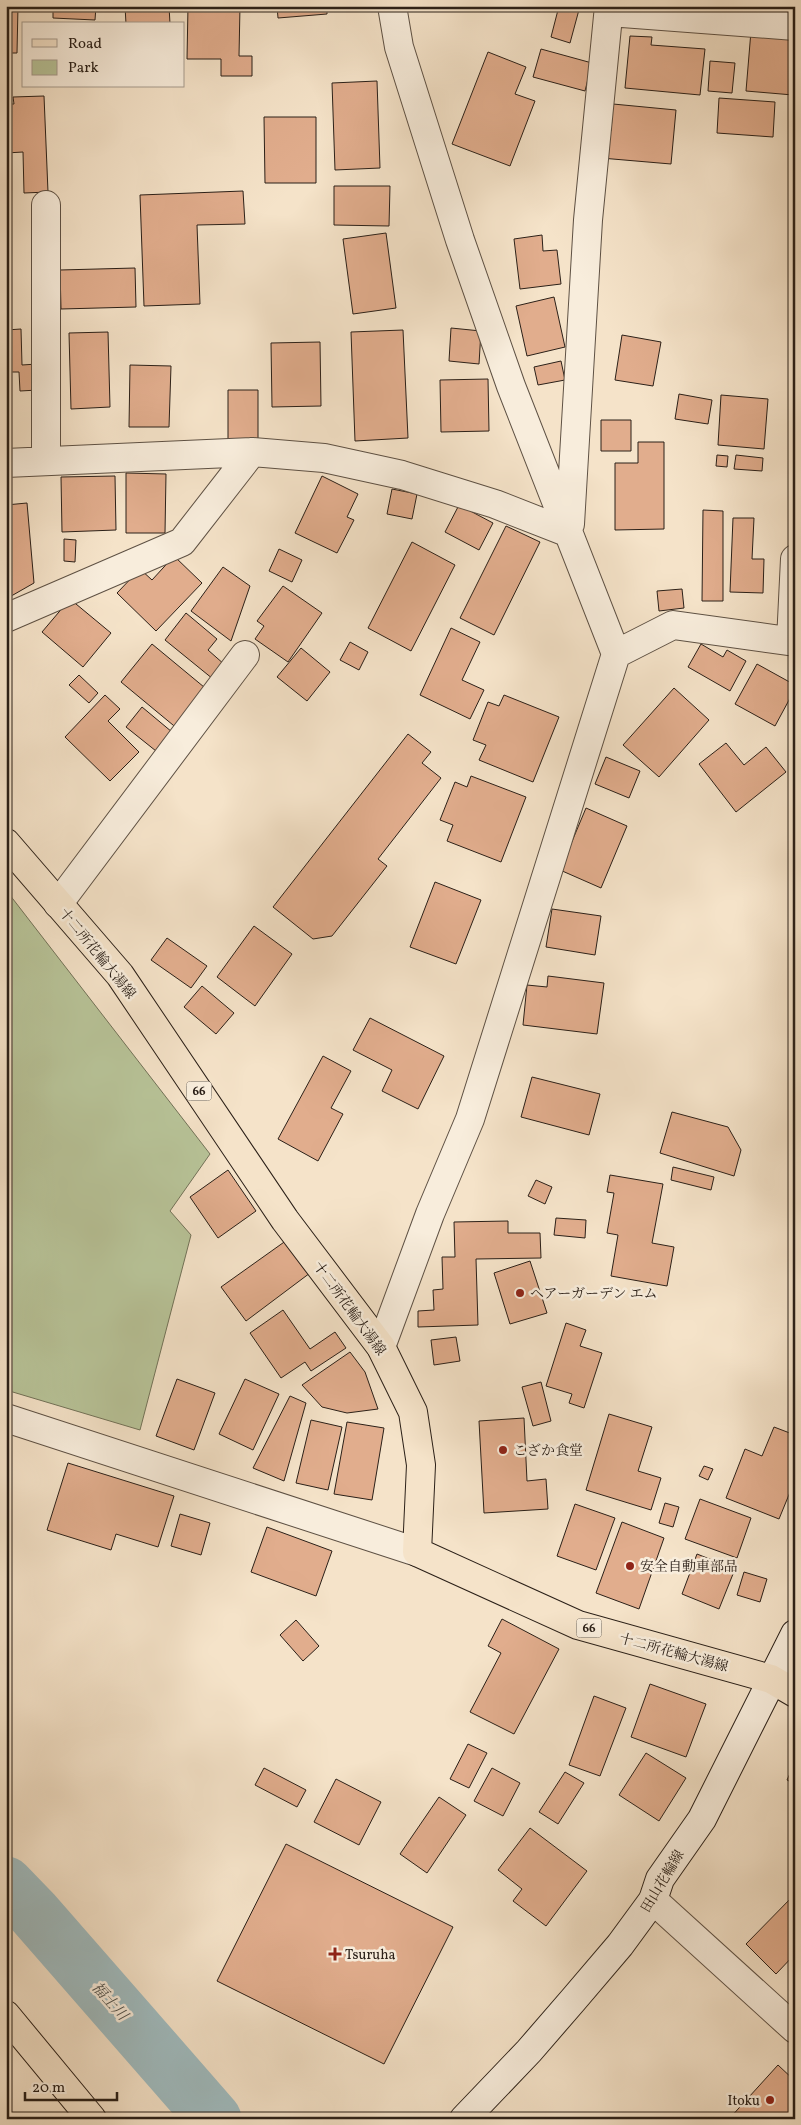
<svg xmlns="http://www.w3.org/2000/svg" width="801" height="2125" viewBox="0 0 801 2125" font-family="Vollkorn,'Noto Serif JP',serif">
	<style>
		.green { fill: #b8c499; stroke: #727258 }
		.lines { fill: none; stroke-linecap: round; stroke-linejoin: round }
		.river { stroke: #a0bcc0; stroke-width: 55 }
		.building { fill: #e1ad8d; stroke: #2b2018 }
		.minor-casing { stroke: #5e5144; stroke-width: 30 }
		.secondary-casing { stroke: #2b2018; stroke-width: 30 }
		.primary-casing { stroke: #2b2018; stroke-width: 30 }
		.trunk-casing { stroke: #2b2018; stroke-width: 30 }
		.minor { stroke: #f8eddc; stroke-width: 28 }
		.secondary { stroke: #f8eddc; stroke-width: 28 }
		.primary { stroke: #f5e3c9; stroke-width: 28 }
		.trunk { stroke: #f5e3c9; stroke-width: 28 }
		.poi-dot { fill: #8f2418; stroke: #f8eddc; stroke-width: 2 }
		.labels { text-anchor: middle; stroke-width: 5; stroke-linejoin: round; paint-order: stroke }
		.shield { fill: #f8eddc; stroke: #685e53; stroke-width: 1 }
		.shield-label { font-size: 12px; font-weight: bold; fill: #2b2018 }
		.street-label { font-size: 14px; fill: #2b2018; stroke: #f8eddc }
		.poi-label { font-size: 14px; fill: #2b2018; stroke: #f8eddc; text-anchor: start }
		.water-label { font-size: 15px; font-style: italic; fill: #4e4f4a; stroke: #f8eddc }
	</style>
	<rect width="100%" height="100%" fill="#f5e3c9"/>
	<filter id="stains"><feTurbulence type="fractalNoise" baseFrequency=".004" numOctaves="4"/><feColorMatrix values="0 0 0 0 .2 0 0 0 0 .09 0 0 0 0 .02 0 0 0 .5 -.17"/></filter>
	<radialGradient id="worn" r=".72"><stop offset=".6" stop-color="#630" stop-opacity="0"/><stop offset="1" stop-color="#630" stop-opacity=".3"/></radialGradient>
	<path class="green" d="M 6,890 L 210,1154 L 170,1211 L 191,1235 L 140,1430 L 6,1390 Z"/>
	<g class="lines">
		<path class="river" d="M 6,1884 L 34,1913 L 214,2119"/>
	</g>
	<path class="building" d="M 6,6 L 18,6 L 17,53 L 6,53 Z
		M 53,6 L 96,6 L 95,20 L 53,18 Z
		M 125,6 L 169,6 L 170,24 L 126,24 Z
		M 188,6 L 240,6 L 239,56 L 252,56 L 252,76 L 221,76 L 221,59 L 187,59 Z
		M 277,6 L 327,6 L 327,14 L 278,18 Z
		M 559,6 L 580,6 L 570,43 L 551,37 Z
		M 751,31 L 795,34 L 793,95 L 746,91 Z
		M 630,36 L 652,37 L 651,45 L 705,49 L 700,95 L 625,88 Z
		M 541,49 L 592,63 L 585,91 L 533,77 Z
		M 488,52 L 526,67 L 515,94 L 535,101 L 510,166 L 452,144 Z
		M 710,61 L 735,63 L 732,93 L 708,91 Z
		M 377,81 L 380,168 L 335,170 L 332,83 Z
		M 44,96 L 48,192 L 24,193 L 23,152 L 6,153 L 6,104 L 14,104 L 13,97 Z
		M 719,98 L 775,102 L 773,137 L 717,133 Z
		M 613,104 L 676,110 L 671,164 L 601,158 L 603,130 L 611,131 Z
		M 264,117 L 316,117 L 316,183 L 265,183 Z
		M 334,186 L 390,186 L 389,226 L 334,225 Z
		M 243,191 L 245,224 L 197,225 L 200,304 L 144,306 L 140,195 Z
		M 386,233 L 396,308 L 353,314 L 343,239 Z
		M 542,235 L 543,251 L 557,250 L 561,284 L 520,289 L 514,239 Z
		M 135,268 L 136,307 L 61,309 L 60,270 Z
		M 554,297 L 565,347 L 527,356 L 516,306 Z
		M 451,328 L 481,331 L 479,364 L 449,361 Z
		M 21,329 L 22,365 L 37,364 L 38,390 L 20,391 L 19,372 L 6,372 L 6,330 Z
		M 403,330 L 408,438 L 355,441 L 351,332 Z
		M 108,332 L 110,407 L 71,409 L 69,333 Z
		M 622,335 L 661,342 L 653,386 L 615,380 Z
		M 320,342 L 321,406 L 272,407 L 271,343 Z
		M 561,361 L 565,380 L 538,385 L 534,367 Z
		M 130,365 L 171,366 L 169,427 L 129,427 Z
		M 488,379 L 489,431 L 441,432 L 440,380 Z
		M 228,390 L 258,390 L 258,441 L 228,441 Z
		M 679,394 L 712,400 L 708,424 L 675,419 Z
		M 721,395 L 768,399 L 764,449 L 718,445 Z
		M 601,420 L 631,420 L 631,451 L 601,451 Z
		M 638,442 L 664,442 L 664,529 L 615,530 L 615,463 L 638,463 Z
		M 717,455 L 728,456 L 727,467 L 716,466 Z
		M 736,455 L 763,458 L 762,471 L 734,469 Z
		M 126,473 L 166,474 L 165,533 L 126,533 Z
		M 115,476 L 116,530 L 62,532 L 61,477 Z
		M 322,476 L 358,494 L 347,517 L 354,520 L 337,553 L 295,533 Z
		M 392,489 L 417,494 L 412,519 L 387,514 Z
		M 27,503 L 34,583 L 6,599 L 6,505 Z
		M 459,505 L 493,523 L 479,550 L 445,532 Z
		M 703,510 L 723,511 L 723,601 L 702,601 Z
		M 733,518 L 754,518 L 752,559 L 764,559 L 763,593 L 730,592 Z
		M 506,526 L 540,542 L 494,635 L 460,618 Z
		M 64,539 L 76,540 L 75,562 L 64,561 Z
		M 412,542 L 455,565 L 411,651 L 368,628 Z
		M 279,549 L 302,560 L 292,582 L 269,571 Z
		M 174,556 L 202,583 L 156,631 L 117,593 L 140,569 L 152,580 Z
		M 223,567 L 250,586 L 231,641 L 191,611 Z
		M 283,586 L 322,613 L 288,662 L 255,639 L 264,626 L 257,621 Z
		M 682,589 L 684,608 L 659,611 L 657,591 Z
		M 70,599 L 111,633 L 83,667 L 42,632 Z
		M 186,613 L 217,639 L 208,650 L 225,665 L 213,679 L 165,640 Z
		M 451,628 L 480,642 L 462,680 L 484,690 L 470,719 L 420,695 Z
		M 350,642 L 368,652 L 359,670 L 340,660 Z
		M 152,644 L 210,692 L 179,730 L 121,682 Z
		M 701,644 L 723,657 L 727,650 L 746,661 L 730,691 L 688,667 Z
		M 301,648 L 330,672 L 307,701 L 277,677 Z
		M 757,664 L 795,685 L 795,689 L 775,726 L 735,704 Z
		M 79,675 L 98,693 L 89,703 L 69,685 Z
		M 674,688 L 709,720 L 659,777 L 623,745 Z
		M 105,695 L 120,709 L 108,721 L 139,752 L 110,781 L 65,737 Z
		M 504,695 L 559,717 L 533,782 L 479,760 L 486,745 L 473,740 L 488,702 L 499,706 Z
		M 142,707 L 172,732 L 156,751 L 126,727 Z
		M 408,734 L 431,752 L 422,763 L 441,778 L 378,859 L 387,866 L 332,936 L 313,939 L 273,907 Z
		M 726,743 L 744,765 L 766,747 L 786,772 L 736,812 L 699,764 Z
		M 606,757 L 640,771 L 629,798 L 595,784 Z
		M 471,776 L 526,797 L 501,862 L 447,841 L 453,825 L 440,820 L 455,782 L 467,787 Z
		M 586,808 L 627,826 L 601,888 L 560,870 Z
		M 435,882 L 481,900 L 456,964 L 410,947 Z
		M 552,909 L 601,916 L 595,955 L 546,947 Z
		M 254,926 L 292,954 L 255,1006 L 217,977 Z
		M 167,938 L 207,966 L 191,988 L 151,960 Z
		M 548,976 L 604,983 L 597,1034 L 523,1025 L 527,985 L 547,987 Z
		M 202,986 L 234,1013 L 216,1034 L 184,1007 Z
		M 370,1018 L 444,1056 L 418,1109 L 382,1091 L 392,1070 L 353,1050 Z
		M 323,1056 L 351,1071 L 331,1108 L 343,1114 L 318,1161 L 278,1139 Z
		M 532,1077 L 600,1094 L 589,1135 L 521,1117 Z
		M 672,1112 L 728,1127 L 741,1150 L 734,1176 L 660,1153 Z
		M 673,1167 L 714,1177 L 711,1190 L 671,1180 Z
		M 228,1170 L 256,1211 L 218,1238 L 190,1197 Z
		M 610,1175 L 663,1184 L 652,1243 L 674,1247 L 667,1286 L 611,1276 L 618,1235 L 607,1233 L 614,1193 L 607,1192 Z
		M 536,1180 L 552,1187 L 545,1204 L 528,1196 Z
		M 556,1218 L 586,1220 L 585,1238 L 554,1235 Z
		M 508,1221 L 508,1233 L 540,1233 L 541,1258 L 476,1259 L 478,1325 L 418,1327 L 418,1311 L 434,1310 L 433,1290 L 443,1289 L 442,1257 L 455,1257 L 454,1222 Z
		M 287,1240 L 310,1273 L 246,1321 L 221,1287 Z
		M 530,1261 L 547,1313 L 510,1324 L 494,1273 Z
		M 283,1310 L 310,1349 L 335,1332 L 346,1348 L 311,1371 L 305,1362 L 281,1378 L 250,1333 Z
		M 566,1323 L 586,1330 L 580,1346 L 602,1353 L 584,1408 L 569,1403 L 572,1394 L 546,1386 Z
		M 456,1337 L 460,1361 L 434,1365 L 431,1340 Z
		M 350,1352 L 365,1372 L 378,1409 L 347,1413 L 322,1407 L 302,1385 Z
		M 177,1379 L 215,1393 L 194,1450 L 156,1436 Z
		M 245,1379 L 279,1394 L 253,1450 L 219,1434 Z
		M 541,1382 L 551,1421 L 533,1426 L 522,1387 Z
		M 290,1396 L 306,1403 L 284,1481 L 253,1468 Z
		M 609,1414 L 652,1427 L 638,1471 L 661,1478 L 651,1510 L 586,1490 Z
		M 524,1418 L 527,1481 L 546,1479 L 548,1509 L 484,1513 L 479,1421 Z
		M 311,1420 L 342,1427 L 328,1490 L 296,1483 Z
		M 347,1422 L 384,1428 L 372,1500 L 334,1494 Z
		M 774,1427 L 795,1435 L 795,1480 L 779,1519 L 726,1498 L 745,1449 L 762,1456 Z
		M 68,1463 L 174,1496 L 158,1547 L 116,1534 L 111,1550 L 47,1530 Z
		M 704,1466 L 713,1469 L 708,1480 L 699,1476 Z
		M 700,1499 L 751,1518 L 737,1558 L 685,1539 Z
		M 665,1503 L 679,1507 L 673,1527 L 659,1523 Z
		M 575,1504 L 615,1518 L 596,1570 L 557,1556 Z
		M 180,1514 L 210,1523 L 201,1555 L 171,1546 Z
		M 622,1522 L 664,1538 L 639,1609 L 596,1593 Z
		M 267,1527 L 332,1551 L 316,1596 L 251,1572 Z
		M 697,1554 L 735,1569 L 719,1609 L 682,1594 Z
		M 744,1572 L 767,1579 L 760,1602 L 737,1595 Z
		M 502,1619 L 559,1649 L 514,1734 L 470,1712 L 501,1653 L 488,1646 Z
		M 296,1620 L 319,1646 L 303,1661 L 280,1635 Z
		M 650,1684 L 706,1704 L 686,1757 L 631,1737 Z
		M 594,1696 L 626,1708 L 600,1776 L 569,1765 Z
		M 468,1744 L 487,1753 L 469,1788 L 450,1779 Z
		M 646,1753 L 686,1778 L 659,1821 L 619,1795 Z
		M 793,1767 L 795,1768 L 795,1784 L 787,1780 Z
		M 264,1768 L 306,1790 L 297,1807 L 255,1785 Z
		M 492,1768 L 520,1783 L 503,1816 L 474,1801 Z
		M 565,1772 L 584,1783 L 558,1824 L 539,1812 Z
		M 336,1779 L 381,1802 L 359,1845 L 314,1822 Z
		M 439,1797 L 466,1815 L 427,1873 L 400,1854 Z
		M 530,1828 L 587,1871 L 546,1926 L 513,1901 L 522,1889 L 498,1870 Z
		M 286,1844 L 453,1927 L 384,2064 L 217,1981 Z
		M 795,1894 L 795,1954 L 776,1974 L 746,1944 Z
		M 778,2065 L 795,2081 L 795,2119 L 729,2119 Z
		M 6,2112 L 13,2119 L 6,2119 Z"/>
	<g class="lines">
		<g class="minor-casing">
			<path id="minor" d="M 609,12 L 795,26
				M 46,205 L 46,461
				M 6,463 L 252,452 L 324,458 L 402,475 L 495,504 L 569,533
				M 570,524 L 588,220 L 609,6
				M 6,618 L 182,542 L 252,452
				M 791,641 L 795,559
				M 616,654 L 673,625 L 795,642
				M 58,904 L 245,655
				M 381,1347 L 430,1214 L 470,1119 L 616,654 L 511,386 L 460,240 L 399,47 L 392,6
				M 6,1418 L 417,1552
				M 653,1900 L 795,2029"/>
		</g>
		<g class="secondary-casing">
			<path id="secondary" d="M 464,2119 L 529,2051 L 574,1999 L 620,1945 L 653,1900 L 660,1879 L 702,1819 L 795,1634"/>
		</g>
		<g class="primary-casing">
			<path id="primary" d="M 6,843 L 120,975 L 285,1220 L 381,1347 L 413,1412 L 421,1465 L 417,1552 L 578,1625 L 771,1679 L 795,1693"/>
		</g>
		<g class="trunk-casing">
			<path id="trunk" d="M 6,2015 L 92,2119"/>
		</g>
		<use href="#minor" class="minor"/>
		<use href="#secondary" class="secondary"/>
		<use href="#primary" class="primary"/>
		<use href="#trunk" class="trunk"/>
	</g>
	<g class="poi-dot">
		<circle cx="520" cy="1293" r="5"/>
		<circle cx="503" cy="1450" r="5"/>
		<circle cx="630" cy="1566" r="5"/>
		<path d="M332.5 1946.5h5v5h5v5h-5v5h-5v-5h-5v-5h5z"/>
		<circle cx="770" cy="2100" r="5"/>
	</g>
	<g class="labels">
		<g class="shield">
			<rect x="186.5" y="1081.5" width="25" height="19" rx="4"/>
			<rect x="576.5" y="1618.5" width="25" height="19" rx="4"/>
		</g>
		<g class="shield-label">
			<text x="199" y="1095">66</text>
			<text x="589" y="1632">66</text>
		</g>
		<g class="street-label">
			<text transform="translate(98 953) rotate(51)" y="5">十二所花輪大湯線</text>
			<text transform="translate(350 1308) rotate(54)" y="5">十二所花輪大湯線</text>
			<text transform="translate(674 1652) rotate(15)" y="5">十二所花輪大湯線</text>
			<text transform="translate(662 1881) rotate(-59)" y="5">田山花輪線</text>
		</g>
		<g class="poi-label">
			<text x="530" y="1298">ヘアーガーデン エム</text>
			<text x="513" y="1455">こざか食堂</text>
			<text x="640" y="1571">安全自動車部品</text>
			<text x="345" y="1959">Tsuruha</text>
			<text x="760" y="2105" text-anchor="end">Itoku</text>
		</g>
		<g class="water-label">
			<text transform="translate(110 2001) rotate(48)" y="5">福士川</text>
		</g>
	</g>
	<rect width="801" height="2125" fill="none" stroke="#f5e3c9" stroke-width="25"/>
	<rect x="8" y="8" width="786" height="2110" fill="none" stroke="#2b2018" stroke-width="2.5"/>
	<rect x="12" y="12" width="776" height="2100" fill="none" stroke="#2b2018"/>
	<rect x="22" y="22" width="162" height="65" fill="#f8eddc" stroke="#a69b8e"/>
	<rect x="32" y="39" width="25" height="8" fill="#f5e3c9" stroke="#a69b8e"/>
	<text x="68" y="48" font-size="15" fill="#2b2018">Road</text>
	<rect x="32" y="60" width="25" height="15" fill="#b8c499" stroke="#a69b8e"/>
	<text x="68" y="72" font-size="15" fill="#2b2018">Park</text>
	<path d="M25 2092v8h92v-8" fill="none" stroke="#2b2018" stroke-width="2.5"/>
	<text x="32" y="2092" font-size="15" fill="#2b2018" stroke="#f8eddc" stroke-width="4" paint-order="stroke">20 m</text>
	<rect width="100%" height="100%" filter="url(#stains)"/>
	<rect width="100%" height="100%" fill="url(#worn)"/>
</svg>
